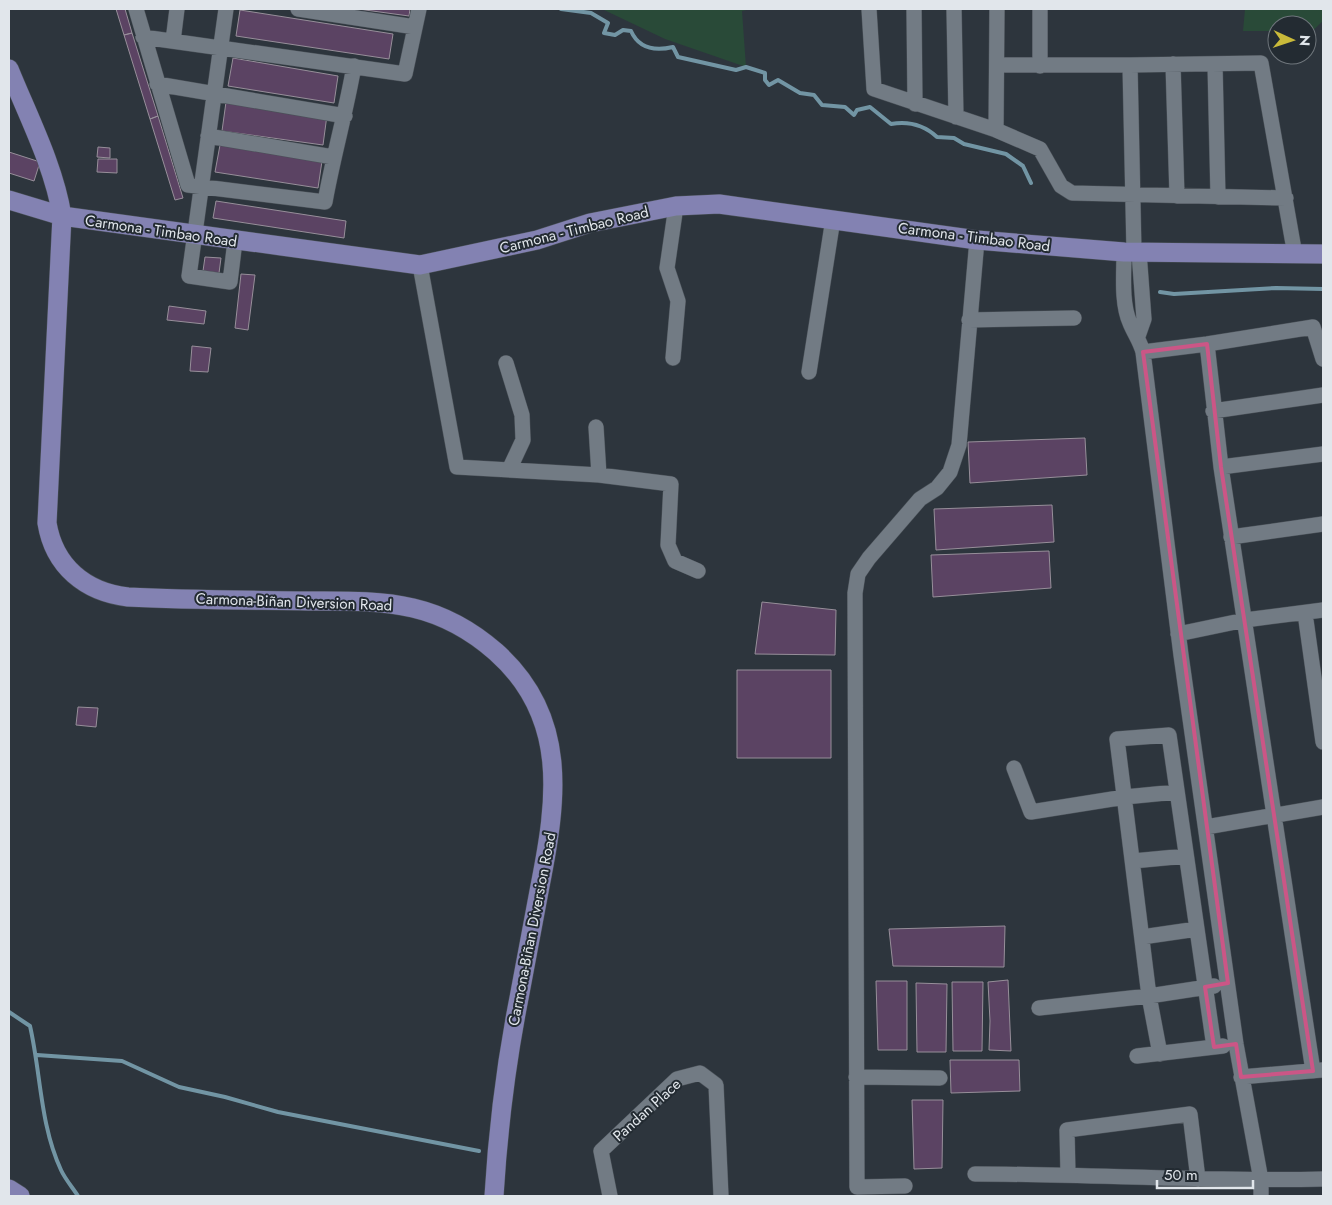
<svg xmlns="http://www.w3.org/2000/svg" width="1332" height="1205" viewBox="0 0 1332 1205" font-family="Jost,sans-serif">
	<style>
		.green { fill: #294a38 }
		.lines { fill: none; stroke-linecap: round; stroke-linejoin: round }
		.stream { stroke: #7295a4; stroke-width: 4 }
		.building { fill: #5b4363; stroke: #978f9a }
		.minor-casing { stroke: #4a5158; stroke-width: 16 }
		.major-casing { stroke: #4a5158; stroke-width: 20 }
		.minor { stroke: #727b84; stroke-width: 15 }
		.major { stroke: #8382b2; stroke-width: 19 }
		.marked { fill: none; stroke: #cb5686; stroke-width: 4; stroke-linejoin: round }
		.labels { text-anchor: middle; stroke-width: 4; stroke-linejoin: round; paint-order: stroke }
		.street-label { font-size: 15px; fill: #e1e6eb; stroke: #232b32 }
	</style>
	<rect width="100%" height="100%" fill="#2d353d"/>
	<path class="green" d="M 602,9 L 751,9 L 742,11 L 746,67 L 665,39 Z
		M 1245,9 L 1323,9 L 1323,21 L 1307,36 L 1307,25 L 1277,25 L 1277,31 L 1243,31 Z"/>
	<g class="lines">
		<path class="stream" d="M 561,9 L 591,13 L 608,23 L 604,33 L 615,35 L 623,30 L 631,31 C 639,49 656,51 673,47 L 678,57 L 736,70 L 746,67 L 765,73 L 765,80 L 769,85 L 778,80 L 800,93 L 814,95 L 822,105 L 845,107 L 854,115 L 857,110 L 870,107 L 891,124 C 908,121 924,125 937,137 L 954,138 L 964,144 L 1006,154 L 1023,166 L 1031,183
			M 1160,292 L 1174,294 L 1276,288 L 1323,289
			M 9,1012 L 30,1026 C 41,1074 40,1125 61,1170 C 65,1179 73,1188 78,1196
			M 37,1055 L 122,1061 L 179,1087 L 225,1097 L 278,1112 L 479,1151"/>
	</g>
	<path class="building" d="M 116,9 L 125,9 L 132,33 L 124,35 Z
		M 358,9 L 410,9 L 409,16 Z
		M 240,10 L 393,34 L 389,59 L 236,36 Z
		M 132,33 L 158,116 L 150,119 L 124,35 Z
		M 233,58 L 338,76 L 334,103 L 228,86 Z
		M 226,102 L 327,115 L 323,145 L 222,131 Z
		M 158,116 L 183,198 L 175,200 L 150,119 Z
		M 220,145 L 322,161 L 318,188 L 215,172 Z
		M 98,147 L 110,148 L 110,158 L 97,157 Z
		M 9,152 L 40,162 L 34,181 L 9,173 Z
		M 98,159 L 117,159 L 117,173 L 97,172 Z
		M 216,201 L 346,221 L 344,238 L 213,218 Z
		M 205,257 L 221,258 L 219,273 L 203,271 Z
		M 241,274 L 255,275 L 248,330 L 235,328 Z
		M 169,306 L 206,311 L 204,324 L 167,320 Z
		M 192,346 L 211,348 L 208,372 L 190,371 Z
		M 1085,438 L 1087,475 L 970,483 L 968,442 Z
		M 1052,505 L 1054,542 L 936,550 L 934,509 Z
		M 1049,551 L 1051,588 L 933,597 L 931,555 Z
		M 762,602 L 836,610 L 835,655 L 755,654 Z
		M 737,670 L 831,670 L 831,758 L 737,758 Z
		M 78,707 L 98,708 L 96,727 L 76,725 Z
		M 1005,926 L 1004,967 L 893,966 L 889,929 Z
		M 1008,980 L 1011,1051 L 989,1050 L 990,1021 L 988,982 Z
		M 876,981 L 907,981 L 907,1050 L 878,1050 Z
		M 952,982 L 983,982 L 982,1051 L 953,1051 Z
		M 916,983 L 947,984 L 946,1052 L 917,1052 Z
		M 950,1060 L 1019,1060 L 1020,1091 L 951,1093 Z
		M 912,1100 L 943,1100 L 942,1168 L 914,1169 Z"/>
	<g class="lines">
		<g class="minor-casing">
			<path id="minor" d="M 136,9 L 188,185 L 325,202 C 333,157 346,112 354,66
				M 226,9 L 189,276 L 230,282 L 235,241
				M 298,9 L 415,27
				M 869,9 L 874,89 L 996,130 L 1040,149 L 1061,186 L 1072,193 L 1286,198
				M 914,9 L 915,104
				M 954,9 L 956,117
				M 1040,9 L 1040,66
				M 143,37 L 405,74 L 419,9
				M 173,41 L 177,9
				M 1173,64 L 1177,196
				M 1215,64 L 1218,197
				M 998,65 L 1130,65
				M 157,84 L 345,116
				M 996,130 L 997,9
				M 208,136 L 333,157
				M 1124,252 C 1124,274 1121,303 1130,323 C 1134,333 1140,341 1143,352 L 1181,655 L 1236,1044 L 1261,1180 L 1261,1196
				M 1134,252 L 1130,65 L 1261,63 L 1295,255
				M 420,265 L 457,467 L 599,475 L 671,484 L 668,545 L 675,561 L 698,571
				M 969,320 L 1074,318
				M 1138,336 L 1144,319 L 1139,252
				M 1207,344 L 1221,467 L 1313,1071
				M 1143,352 L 1207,344 L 1313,327 L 1323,359
				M 673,358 L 678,301 L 667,268 L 676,206
				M 506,363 L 522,415 L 523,440 L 509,470
				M 809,372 L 833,219
				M 1213,411 L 1323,395
				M 596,427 L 599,475
				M 1221,467 L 1323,454
				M 1231,537 L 1323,524
				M 1305,613 L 1323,742
				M 1178,634 L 1245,620 L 1323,610
				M 1014,768 L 1031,812 L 1125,797 L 1176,792
				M 1206,827 L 1323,807
				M 1133,861 L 1186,856
				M 1142,937 L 1197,929
				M 1039,1008 L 1149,996 L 1214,986
				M 1160,1054 L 1149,996 L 1117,739 L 1169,735 L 1214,1047
				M 1137,1056 L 1223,1046
				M 856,1077 L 940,1078
				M 1241,1077 L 1322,1070
				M 975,1174 C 1091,1174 1207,1182 1323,1179
				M 1068,1174 L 1067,1130 L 1190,1114 L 1198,1179
				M 905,1186 L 857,1187 L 855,593 L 858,574 L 869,558 L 920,499 L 937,488 L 950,472 L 959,445 L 977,240
				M 610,1196 L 601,1151 L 677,1079 L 700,1073 L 716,1085 L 721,1196"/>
		</g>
		<g class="major-casing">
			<path id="major" d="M 9,69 C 28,116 54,166 62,216 L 47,523 C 54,566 85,592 128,597 C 188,600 248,600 308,601 C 343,601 379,600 413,608 C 443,615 472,631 496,652 C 569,717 557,800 540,886 C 533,924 526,961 519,998 C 506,1064 498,1129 494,1196
				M 9,200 L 62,216 L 420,265 L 537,240 L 590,223 L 676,206 L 719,204 L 977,240 L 1124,252 L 1323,254
				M 9,1189 L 20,1196"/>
		</g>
		<use href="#minor" class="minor"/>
		<use href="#major" class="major"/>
	</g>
	<path class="marked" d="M 1207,344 L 1221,467 L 1313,1071 L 1241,1077 L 1236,1044 L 1214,1047 L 1205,987 L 1228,983 L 1143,352 Z"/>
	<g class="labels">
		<g class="street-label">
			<text transform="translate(574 230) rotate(-14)" y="5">Carmona - Timbao Road</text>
			<text transform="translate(161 231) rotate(8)" y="5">Carmona - Timbao Road</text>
			<text transform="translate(974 237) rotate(7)" y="5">Carmona - Timbao Road</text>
			<text transform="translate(294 602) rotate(2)" y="5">Carmona-Biñan Diversion Road</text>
			<text transform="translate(532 929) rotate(-79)" y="5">Carmona-Biñan Diversion Road</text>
			<text transform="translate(647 1110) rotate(-42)" y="5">Pandan Place</text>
		</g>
	</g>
	<rect width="1332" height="1205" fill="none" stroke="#e1e6eb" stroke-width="20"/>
	<g transform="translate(1292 40) rotate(93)"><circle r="24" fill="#232b32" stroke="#6f767c"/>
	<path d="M0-4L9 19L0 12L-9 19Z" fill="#c9ba3a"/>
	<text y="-8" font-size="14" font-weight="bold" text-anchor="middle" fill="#e1e6eb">N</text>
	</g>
	<path d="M1157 1180v8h96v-8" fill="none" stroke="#e1e6eb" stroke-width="2.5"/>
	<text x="1164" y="1180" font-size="15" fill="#e1e6eb" stroke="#232b32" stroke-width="4" paint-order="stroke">50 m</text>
</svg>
